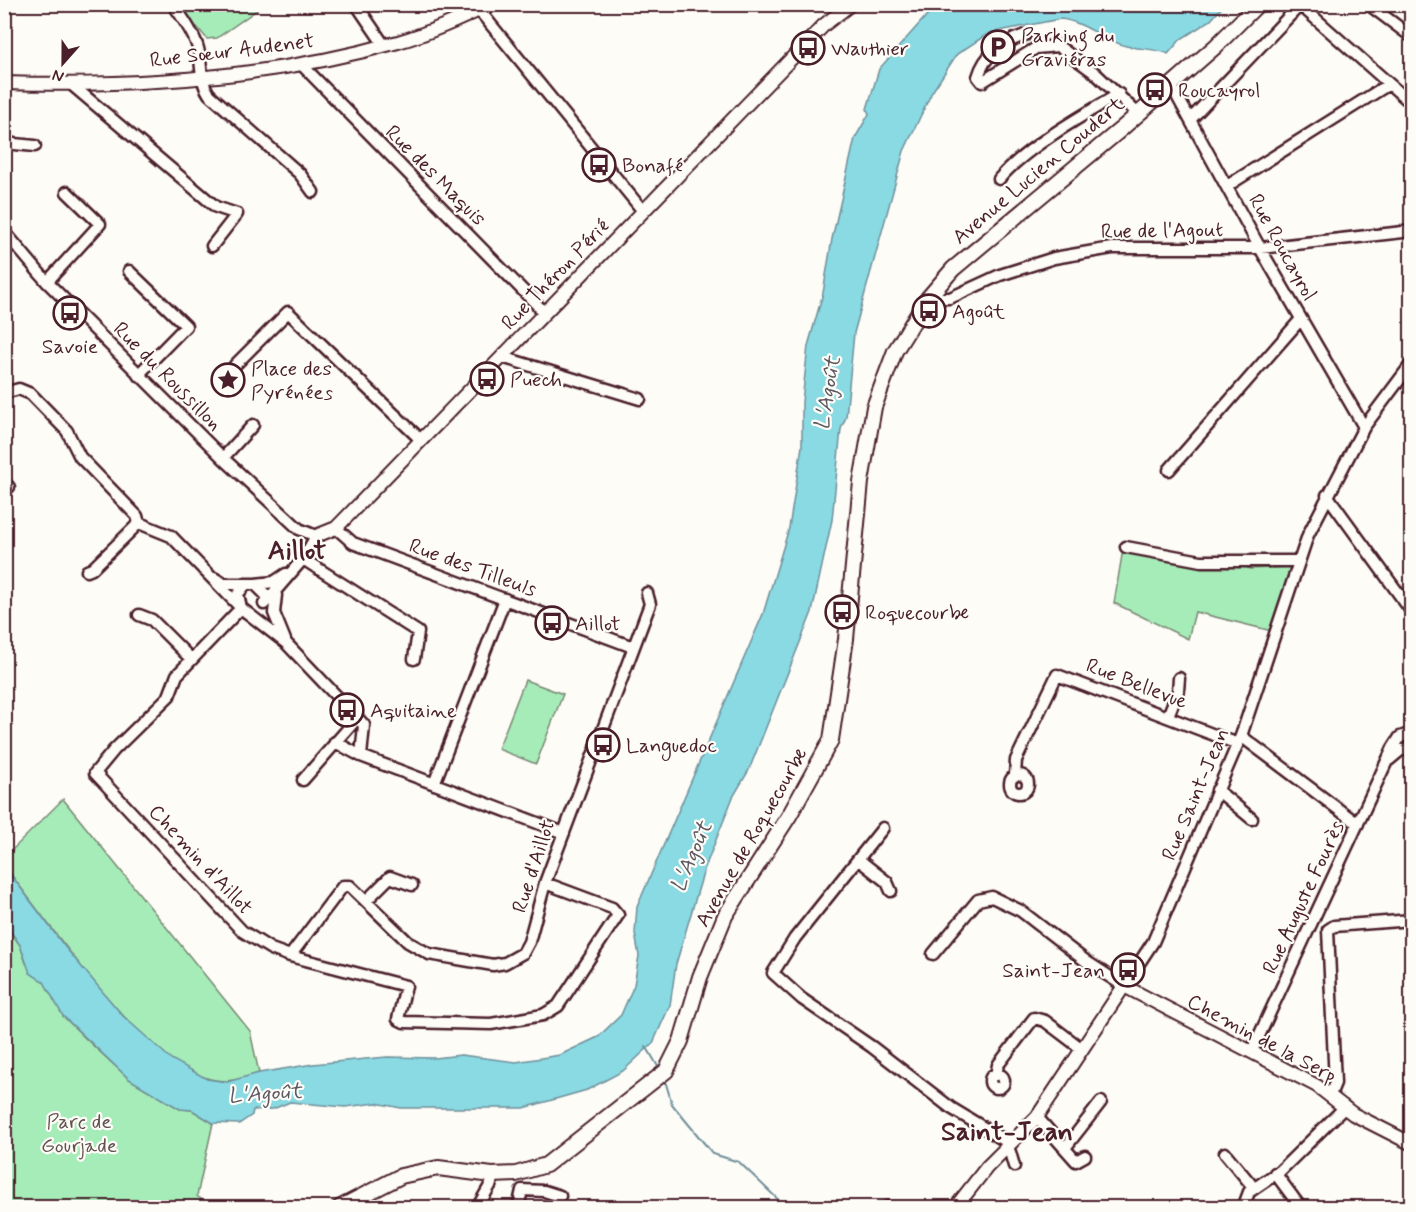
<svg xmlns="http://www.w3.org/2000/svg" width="1416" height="1212" viewBox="0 0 1416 1212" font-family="Mynerve,sans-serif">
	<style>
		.green { fill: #a6ecb8; stroke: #788672; stroke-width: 1.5 }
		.water { fill: #89dae3; stroke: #708f99; stroke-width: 1.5 }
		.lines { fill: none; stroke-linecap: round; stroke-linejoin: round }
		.stream { stroke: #708f99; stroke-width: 2 }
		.minor-casing { stroke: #4a1f2b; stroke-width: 15 }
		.tertiary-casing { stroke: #4a1f2b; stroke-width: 16 }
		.secondary-casing { stroke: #4a1f2b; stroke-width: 18 }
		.minor { stroke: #fdfcf7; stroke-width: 10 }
		.tertiary { stroke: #fdfcf7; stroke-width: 12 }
		.secondary { stroke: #fdfcf7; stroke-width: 14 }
		.labels { text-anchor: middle; stroke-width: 4.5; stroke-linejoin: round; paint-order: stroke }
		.poi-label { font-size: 21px; fill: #4a1f2b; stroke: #fdfcf7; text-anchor: start }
		.street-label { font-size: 21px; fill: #4a1f2b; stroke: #fdfcf7 }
		.park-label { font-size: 21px; fill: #61524e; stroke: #fdfcf7 }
		.water-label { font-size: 22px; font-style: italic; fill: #5d5762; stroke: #fdfcf7 }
		.district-label { font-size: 27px; font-weight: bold; fill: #4a1f2b; stroke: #fdfcf7 }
	</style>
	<rect width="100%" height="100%" fill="#fdfcf7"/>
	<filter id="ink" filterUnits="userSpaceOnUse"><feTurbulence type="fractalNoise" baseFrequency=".0167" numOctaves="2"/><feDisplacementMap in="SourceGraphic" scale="12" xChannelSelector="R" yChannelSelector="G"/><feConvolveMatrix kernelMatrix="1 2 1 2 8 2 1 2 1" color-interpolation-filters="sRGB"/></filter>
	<g filter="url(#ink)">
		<path class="green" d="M 175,5 L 264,5 L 217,38 L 207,39 L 197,27 L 190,25 Z
			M 1123,549 L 1201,563 L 1204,567 L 1240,565 L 1250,569 L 1290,567 L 1272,631 L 1195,612 L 1188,639 L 1114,603 Z
			M 525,680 L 563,694 L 536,764 L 498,749 Z
			M 63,799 L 250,1031 L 259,1073 C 242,1078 227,1084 210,1079 C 141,1062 49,922 5,867 L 5,857 Z
			M 4,923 L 20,945 L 26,963 L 44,982 L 63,1016 L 86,1039 L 129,1079 L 180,1109 L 192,1110 L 213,1123 L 197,1196 L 212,1207 L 5,1207 Z"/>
		<path class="water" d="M 936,5 L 1224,5 L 1211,20 L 1181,39 L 1168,54 C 1161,49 1137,49 1126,46 C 1103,40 1083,21 1060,19 L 989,33 L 957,54 L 932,92 L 904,151 L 854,333 L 846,417 L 841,429 L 832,520 L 812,612 L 749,770 L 733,797 L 704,870 L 676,964 L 670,1005 L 653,1043 L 623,1071 L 587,1090 L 524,1108 L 401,1108 L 376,1103 L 345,1107 L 290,1102 L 273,1109 L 253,1110 L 252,1115 L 239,1124 L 213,1123 L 192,1110 L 180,1109 L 129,1079 L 63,1016 L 44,982 L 30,973 L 20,945 L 5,923 L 5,867 L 65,947 L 123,1016 L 171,1059 L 207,1079 L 227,1082 L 259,1073 L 313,1064 L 387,1057 L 435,1058 L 461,1055 L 516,1062 L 560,1055 L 598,1037 L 621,1015 L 634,985 L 639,956 L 635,933 L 637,907 L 763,614 L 789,528 L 802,446 L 802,402 L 808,346 L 823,293 L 832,239 L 855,138 L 869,114 L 867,109 L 879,69 Z"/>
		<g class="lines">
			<path class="stream" d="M 646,1046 L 660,1070
				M 664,1077 L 672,1104 L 713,1154 L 739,1162 L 787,1208"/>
			<g class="minor-casing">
				<path id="minor" d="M 173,4 C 182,17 192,30 197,45 C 203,62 198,78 209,94 L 300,174 L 313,192
					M 356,4 L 384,45
					M 1299,4 L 1412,104
					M 1368,4 L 1412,37
					M 479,10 L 643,211
					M 1025,35 C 1002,43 985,53 978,77 L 982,82 L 1036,48 L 1058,46 L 1095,73 L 1138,114
					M 302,65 L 544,312
					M 72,85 L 216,207 L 237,214 L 212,246
					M 1171,85 L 1260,248 L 1364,427
					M 1190,120 L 1300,5
					M 4,143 L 35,146
					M 999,179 C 1025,148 1083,115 1119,94
					M 1227,186 L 1389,84
					M 4,231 L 47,282 L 223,458 L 299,529 L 316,536 L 303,559 L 264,604
					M 129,271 L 186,326 L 138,375
					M 47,282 L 100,224 L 67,192
					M 928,298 L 950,298 L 1000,275 L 1054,258 L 1112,248 L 1260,248 L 1412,231
					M 502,357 L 640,399
					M 235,365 L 288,312 L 420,439
					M 4,393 L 19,389 L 31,394 L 67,431 L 80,457 L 137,516 L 139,523 L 171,536 L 241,608 L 177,675 L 169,696 L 114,750 L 95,773 L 242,931 L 271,949 L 290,956 L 406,986 L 398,1019 L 404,1022 L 491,1024 L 543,1015 L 558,1006 L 618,915 L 612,908 L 545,883
					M 223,458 L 253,425
					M 1169,470 L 1301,319
					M 4,482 L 9,487
					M 1327,495 L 1412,612
					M 336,528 L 353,543 L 633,647
					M 1126,547 L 1201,561 L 1299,561
					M 303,559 L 418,632 L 414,659
					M 87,571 L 92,569 L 139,523
					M 214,578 L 224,584 L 255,584 L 273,602
					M 246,584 L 238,594 L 241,608 L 286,643 L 364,725 L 361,756
					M 255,584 L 274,582 L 286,574
					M 276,595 L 274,613 L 285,640
					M 139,615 L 152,620 L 191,659
					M 1168,716 L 1178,691 L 1179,678
					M 1241,736 L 1358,824
					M 335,742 L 361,756 L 564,833
					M 1389,760 L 1401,750 L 1412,750
					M 1015,775 L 1016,760 L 1057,675 L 1238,744
					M1010 784a9 9 0 1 1 18 0a9 9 0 1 1-18 0Z
					M 303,780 L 353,723 L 355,715
					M 434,784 L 505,599
					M 1217,790 L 1252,819
					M 883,828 L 795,938 L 773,973 L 802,999 L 872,1047 L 951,1108 L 1009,1143
					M 859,860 L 887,882 L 891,891
					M 366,901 L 390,877 L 412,885
					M 933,954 L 978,900 L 992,897 L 1021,911 L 1087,962 L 1124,986 L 1153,942 L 1241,736 L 1308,535 L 1364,427 L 1412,363
					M 290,956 L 343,886 L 350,886 L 408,942 L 429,954 L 493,965 L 505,963 L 523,953 L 529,942 L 545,883 L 650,604 L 647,593
					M 1252,1051 L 1393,748 L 1400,737 L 1412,733
					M990 1081a7 7 0 1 1 14 0a7 7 0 1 1-14 0Z
					M 996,1075 L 998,1065 L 1034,1018 L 1045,1021 L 1082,1049
					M 1330,1095 L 1335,1083 L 1328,930 L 1334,926 L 1412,920
					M 1037,1117 L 1076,1161 L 1085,1156
					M 1005,1147 L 1010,1152 L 1014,1166
					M 1065,1148 L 1101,1102
					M 1225,1153 L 1254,1188
					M 1275,1173 L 1301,1208
					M 887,1207 L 887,1208
					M 477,1208 L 491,1184 L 492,1175
					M 518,1208 L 522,1190 L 544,1191 L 560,1196
					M 1243,1208 L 1249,1192 L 1280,1171 L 1345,1107"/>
			</g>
			<g class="tertiary-casing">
				<path id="tertiary" d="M 4,83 C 135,87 272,78 398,42 C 430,33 462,18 492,4
					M 316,536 L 336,528 L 824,25 L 851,4
					M 955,1208 L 987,1167 L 1037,1117 L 1124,986 L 1317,1086 L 1353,1114 L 1412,1144"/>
			</g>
			<g class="secondary-casing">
				<path id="secondary" d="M 339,1208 L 401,1176 L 438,1168 L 492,1175 L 516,1174 L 546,1165 L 666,1071 L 681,1041 L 700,977 L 725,916 L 789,816 L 831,740 L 846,639 L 861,482 L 874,407 L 895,351 L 928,298 L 953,269 L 1120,130 L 1216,46 L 1258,4"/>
			</g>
			<use href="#minor" class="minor"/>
			<use href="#tertiary" class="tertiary"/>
			<use href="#secondary" class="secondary"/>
		</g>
	</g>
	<defs>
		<g id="parking-ring" transform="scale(1.725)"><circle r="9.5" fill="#fdfcf7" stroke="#4a1f2b" stroke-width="1.5"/><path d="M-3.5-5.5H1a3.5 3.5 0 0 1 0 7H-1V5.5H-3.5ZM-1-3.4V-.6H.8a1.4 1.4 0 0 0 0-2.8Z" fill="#4a1f2b"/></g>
		<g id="bus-ring" transform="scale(1.725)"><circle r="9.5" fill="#fdfcf7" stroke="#4a1f2b" stroke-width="1.5"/><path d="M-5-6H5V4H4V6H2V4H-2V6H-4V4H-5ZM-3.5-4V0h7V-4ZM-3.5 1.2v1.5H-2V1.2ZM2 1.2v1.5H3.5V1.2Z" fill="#4a1f2b"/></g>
		<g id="sight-ring" transform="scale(1.725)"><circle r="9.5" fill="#fdfcf7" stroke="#4a1f2b" stroke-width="1.5"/><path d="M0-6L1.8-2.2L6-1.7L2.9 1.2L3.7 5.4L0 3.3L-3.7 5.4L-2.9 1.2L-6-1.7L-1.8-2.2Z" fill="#4a1f2b"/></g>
	</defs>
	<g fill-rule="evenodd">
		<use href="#parking-ring" x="998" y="47"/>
		<use href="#bus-ring" x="808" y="48"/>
		<use href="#bus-ring" x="1155" y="90"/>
		<use href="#bus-ring" x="599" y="165"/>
		<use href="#bus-ring" x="929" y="311"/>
		<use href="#bus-ring" x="70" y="313"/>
		<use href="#bus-ring" x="487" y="379"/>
		<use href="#sight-ring" x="228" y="380"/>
		<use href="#bus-ring" x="842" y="612"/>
		<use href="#bus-ring" x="552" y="623"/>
		<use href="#bus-ring" x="347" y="710"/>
		<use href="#bus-ring" x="603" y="745"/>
		<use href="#bus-ring" x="1128" y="970"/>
	</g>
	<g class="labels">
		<g class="poi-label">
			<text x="1021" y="42">Parking du<tspan x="1021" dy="24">Graviéras</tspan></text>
			<text x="831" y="55">Wauthier</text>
			<text x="1178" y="97">Roucayrol</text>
			<text x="622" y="172">Bonafé</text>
			<text x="952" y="318">Agoût</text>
			<text x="70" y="353" text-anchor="middle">Savoie</text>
			<text x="251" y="375">Place des<tspan x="251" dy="24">Pyrénées</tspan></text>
			<text x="510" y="386">Puech</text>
			<text x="865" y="619">Roquecourbe</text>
			<text x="575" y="630">Aillot</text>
			<text x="370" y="717">Aquitaine</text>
			<text x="626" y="752">Languedoc</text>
			<text x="1105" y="977" text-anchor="end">Saint-Jean</text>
		</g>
		<g class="street-label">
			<text transform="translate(232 50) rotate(-7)" y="7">Rue Sœur Audenet</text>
			<text transform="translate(1038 170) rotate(-40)" y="7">Avenue Lucien Coudert</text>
			<text transform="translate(436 175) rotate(45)" y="7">Rue des Maquis</text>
			<text transform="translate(1162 230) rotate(-1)" y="7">Rue de l'Agout</text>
			<text transform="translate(1283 247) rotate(61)" y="7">Rue Roucayrol</text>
			<text transform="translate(555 274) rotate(-46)" y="7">Rue Théron Périé</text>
			<text transform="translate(168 376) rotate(45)" y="7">Rue du Roussillon</text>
			<text transform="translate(473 567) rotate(20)" y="7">Rue des Tilleuls</text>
			<text transform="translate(1137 683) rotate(21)" y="7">Rue Bellevue</text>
			<text transform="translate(1195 794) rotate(-67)" y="7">Rue Saint-Jean</text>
			<text transform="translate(751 837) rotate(-60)" y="7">Avenue de Roquecourbe</text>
			<text transform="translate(201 859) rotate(47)" y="7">Chemin d'Aillot</text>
			<text transform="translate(533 866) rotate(-72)" y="7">Rue d'Aillot</text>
			<text transform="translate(1303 897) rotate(-65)" y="7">Rue Auguste Fourès</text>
			<text transform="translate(1262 1038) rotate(28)" y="7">Chemin de la Serp</text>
		</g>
		<g class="park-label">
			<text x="79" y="1128">Parc de<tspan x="79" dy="24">Gourjade</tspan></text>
		</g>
		<g class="water-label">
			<text transform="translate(826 393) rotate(-81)" y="8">L'Agoût</text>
			<text transform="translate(690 856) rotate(-67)" y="8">L'Agoût</text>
			<text transform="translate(265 1092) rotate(-4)" y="8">L'Agoût</text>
		</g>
		<g class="district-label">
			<text x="297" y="559">Aillot</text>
			<text x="1007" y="1140">Saint-Jean</text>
		</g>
	</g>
	<rect width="1416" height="1212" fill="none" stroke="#fdfcf7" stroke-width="24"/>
	<rect x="12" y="12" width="1392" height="1188" fill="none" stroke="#4a1f2b" stroke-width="2" filter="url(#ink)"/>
	<g transform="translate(63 63) rotate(201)" stroke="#fdfcf7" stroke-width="4.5" paint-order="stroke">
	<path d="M0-4.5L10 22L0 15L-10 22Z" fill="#4a1f2b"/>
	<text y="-9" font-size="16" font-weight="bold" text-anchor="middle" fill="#4a1f2b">N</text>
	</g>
</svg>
